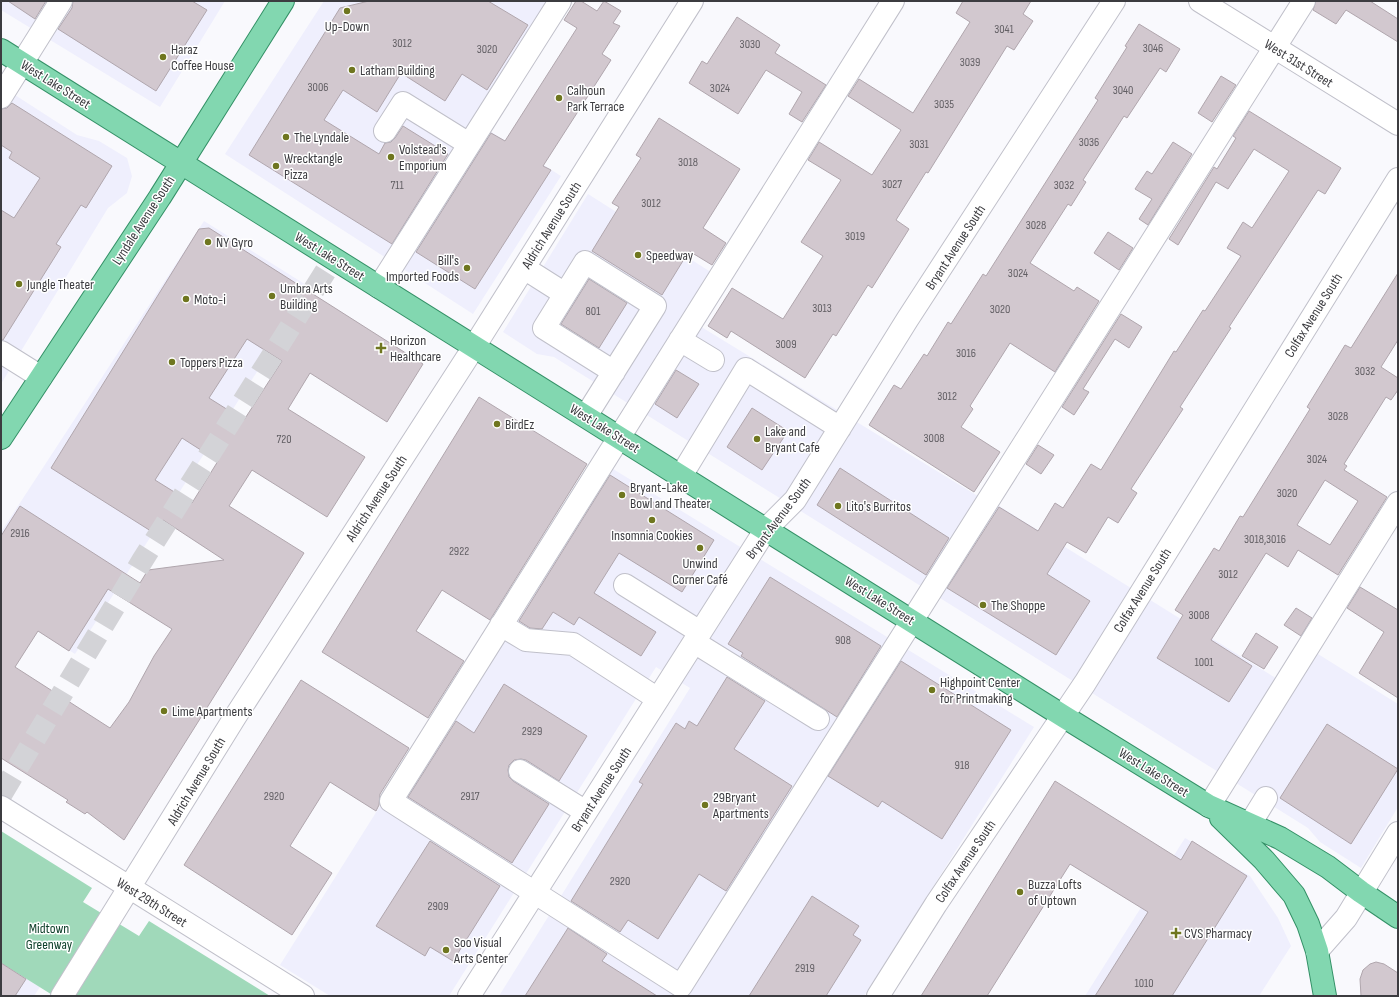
<svg xmlns="http://www.w3.org/2000/svg" width="1399" height="997" viewBox="0 0 1399 997" font-family="'Sofia Sans Condensed',sans-serif">
	<style>
		.built { fill: #efeffd }
		.green { fill: #a0d9ba }
		.building { fill: #d2c8cf; stroke: #b0a6ad; fill-rule: evenodd }
		.lines { fill: none; stroke-linecap: round; stroke-linejoin: round }
		.minor-tunnel { stroke: #d3d3d7; stroke-width: 22; stroke-dasharray: 22 11; stroke-linecap: butt }
		.minor-casing { stroke: #c0c0ca; stroke-width: 24 }
		.major-casing { stroke: #339066; stroke-width: 24 }
		.minor { stroke: #fff; stroke-width: 22 }
		.major { stroke: #82d7b0; stroke-width: 22 }
		.poi-dot { fill: #6f761f; stroke: #fff; stroke-width: 1.5 }
		.labels { text-anchor: middle; stroke-width: 3; stroke-linejoin: round; paint-order: stroke }
		.number-label { font-size: 12px; fill: #625f64 }
		.poi-label { font-size: 14px; fill: #3c3c40; stroke: #fff; text-anchor: start }
		.street-label { font-size: 14px; fill: #3c3c40; stroke: #fff }
		.park-label { font-size: 14px; fill: #0f412b; stroke: #fff }
	</style>
	<rect width="100%" height="100%" fill="#f9f9fd"/>
	<path class="built" d="M 1,1 L 225,1 L 160,107 L 1,10 Z
		M 324,1 L 555,1 L 477,123 L 561,176 L 473,314 L 225,154 Z
		M 1,86 L 77,135 L 99,141 L 127,158 L 132,176 L 127,193 L 108,208 L 1,384 Z
		M 588,194 L 717,276 L 690,320 L 981,498 L 996,504 L 1279,680 L 1302,644 L 1398,704 L 1398,807 L 1361,868 L 1320,842 L 1308,828 L 815,520 L 554,357 L 537,354 L 503,332 Z
		M 204,221 L 311,288 L 75,654 L 1,608 L 1,532 Z
		M 600,461 L 1034,727 L 864,996 L 499,996 L 690,688 L 656,667 L 449,996 L 330,996 L 280,965 L 492,628 Z
		M 1185,838 L 1250,876 L 1278,918 L 1291,946 L 1259,996 L 1085,996 Z
		M 1,963 L 40,987 L 34,996 L 1,996 Z"/>
	<path class="green" d="M 1,831 L 92,888 L 83,902 L 139,936 L 149,921 L 270,996 L 54,996 L 1,963 Z"/>
	<path class="building" d="M 8,1 L 46,1 L 35,19 Z
		M 73,1 L 192,1 L 207,10 L 156,91 L 58,29 L 72,8 Z
		M 369,1 L 488,1 L 528,25 L 487,90 L 462,74 L 445,101 L 401,73 L 377,112 L 343,90 L 324,120 L 379,154 L 385,143 L 391,142 L 395,138 L 403,126 L 448,154 L 392,244 L 249,155 L 340,8 Z
		M 576,1 L 581,1 L 597,11 L 604,1 L 621,11 L 613,23 L 620,26 L 602,54 L 611,60 L 543,166 L 551,170 L 475,289 L 416,252 L 491,133 L 505,141 L 577,28 L 564,20 Z
		M 963,1 L 1031,1 L 1023,14 L 1033,21 L 1014,50 L 1007,46 L 928,173 L 926,172 L 896,220 L 909,229 L 872,288 L 868,285 L 836,336 L 833,334 L 805,378 L 731,331 L 727,338 L 708,326 L 732,288 L 783,319 L 823,256 L 801,242 L 841,180 L 808,160 L 819,142 L 872,175 L 901,130 L 848,96 L 859,79 L 913,113 L 970,22 L 956,13 Z
		M 1316,1 L 1370,1 L 1398,19 L 1398,42 L 1346,10 L 1336,24 L 1313,10 Z
		M 737,17 L 780,45 L 775,53 L 826,85 L 802,122 L 789,114 L 802,92 L 766,70 L 738,114 L 689,83 L 702,61 L 707,64 Z
		M 1139,24 L 1180,49 L 1166,72 L 1160,68 L 1127,118 L 1124,116 L 1083,180 L 1086,182 L 1071,206 L 1068,204 L 1030,263 L 1074,291 L 1077,287 L 1099,301 L 1055,372 L 1010,343 L 970,406 L 973,409 L 961,427 L 1000,452 L 974,492 L 869,425 L 894,385 L 901,389 L 924,354 L 927,356 L 948,322 L 951,324 L 983,274 L 986,276 L 1098,100 L 1095,98 L 1127,47 L 1125,46 Z
		M 1221,76 L 1236,85 L 1212,122 L 1198,113 Z
		M 12,103 L 112,166 L 86,208 L 81,205 L 56,244 L 61,247 L 3,340 L 1,340 L 1,210 L 14,218 L 40,178 L 9,158 L 12,152 L 1,145 L 1,109 L 7,108 Z
		M 1249,111 L 1341,168 L 1325,194 L 1318,190 L 1229,327 L 1231,328 L 1180,407 L 1183,409 L 1131,489 L 1137,493 L 1118,523 L 1108,517 L 1086,553 L 1067,542 L 1047,574 L 1090,601 L 1056,655 L 947,588 L 999,507 L 1038,531 L 1055,503 L 1063,508 L 1091,464 L 1101,470 L 1174,351 L 1176,352 L 1203,310 L 1205,311 L 1241,256 L 1227,248 L 1243,222 L 1252,228 L 1289,171 L 1254,149 L 1228,189 L 1216,182 L 1178,245 L 1169,239 L 1214,167 L 1217,169 L 1236,138 L 1233,136 Z
		M 659,118 L 740,169 L 703,228 L 726,243 L 712,265 L 689,251 L 662,295 L 592,251 L 619,207 L 612,203 L 641,158 L 636,155 Z
		M 1173,142 L 1192,154 L 1148,225 L 1139,219 L 1152,199 L 1135,189 L 1147,171 L 1152,174 Z
		M 209,228 L 423,364 L 387,422 L 310,373 L 288,409 L 365,457 L 327,517 L 252,470 L 229,506 L 304,553 L 124,840 L 87,812 L 85,814 L 66,802 L 68,800 L 1,758 L 1,536 L 20,506 L 140,583 L 148,570 L 224,560 L 163,520 L 154,533 L 51,468 L 199,229 ZM 247,339 L 282,361 L 244,420 L 209,398 ZM 182,438 L 218,461 L 192,503 L 155,480 ZM 108,589 L 172,629 L 154,656 L 129,702 L 110,728 L 15,667 L 38,631 L 69,651 Z
		M 1108,232 L 1133,248 L 1119,270 L 1094,253 Z
		M 1398,273 L 1398,340 L 1381,367 L 1398,378 L 1398,390 L 1391,400 L 1386,397 L 1344,464 L 1347,466 L 1344,470 L 1387,497 L 1338,575 L 1298,550 L 1288,567 L 1266,553 L 1211,640 L 1252,666 L 1229,702 L 1157,658 L 1183,615 L 1175,610 L 1214,548 L 1219,551 L 1240,516 L 1243,517 L 1310,409 L 1307,407 L 1345,345 L 1351,348 ZM 1325,480 L 1358,501 L 1330,545 L 1297,525 Z
		M 589,279 L 627,303 L 599,348 L 561,324 Z
		M 1121,314 L 1142,327 L 1129,348 L 1115,339 L 1083,389 L 1089,392 L 1074,415 L 1062,407 Z
		M 676,370 L 699,384 L 677,418 L 655,404 Z
		M 479,397 L 587,464 L 490,620 L 442,590 L 416,631 L 464,661 L 428,718 L 322,652 Z
		M 752,408 L 788,431 L 762,470 L 727,447 Z
		M 1038,445 L 1054,455 L 1041,474 L 1026,464 Z
		M 840,468 L 949,538 L 926,575 L 817,505 Z
		M 610,475 L 714,540 L 682,592 L 619,553 L 594,593 L 656,632 L 641,656 L 579,617 L 574,625 L 553,612 L 542,629 L 530,628 L 519,621 Z
		M 770,577 L 881,646 L 837,717 L 741,656 L 743,653 L 728,644 Z
		M 1360,587 L 1398,610 L 1398,698 L 1359,673 L 1384,632 L 1347,608 Z
		M 1296,608 L 1312,618 L 1301,636 L 1284,625 Z
		M 1256,633 L 1278,647 L 1264,669 L 1242,656 Z
		M 901,661 L 1011,730 L 942,839 L 882,801 L 878,807 L 828,776 Z
		M 727,677 L 765,701 L 734,749 L 792,786 L 726,891 L 699,874 L 658,939 L 628,920 L 620,932 L 571,901 L 643,784 L 639,782 L 676,723 L 685,729 L 689,721 L 697,726 Z
		M 301,680 L 409,748 L 380,794 L 379,805 L 376,811 L 330,782 L 290,846 L 332,873 L 292,935 L 184,865 Z
		M 504,684 L 587,736 L 559,781 L 526,760 L 521,759 L 514,760 L 509,765 L 508,770 L 509,777 L 513,781 L 549,804 L 512,863 L 408,797 L 456,721 L 474,733 Z
		M 1327,724 L 1398,769 L 1351,844 L 1280,798 Z
		M 1055,781 L 1181,860 L 1192,841 L 1247,876 L 1172,996 L 1095,996 L 1148,912 L 1070,864 L 987,996 L 921,996 Z
		M 430,841 L 500,886 L 453,961 L 430,947 L 425,956 L 376,926 Z
		M 812,896 L 859,926 L 853,935 L 861,940 L 826,996 L 749,996 Z
		M 568,928 L 607,954 L 602,961 L 657,996 L 525,996 Z
		M 1376,962 L 1384,964 L 1398,973 L 1398,996 L 1361,996 L 1360,979 L 1363,970 L 1370,964 Z
		M 1,963 L 26,979 L 15,996 L 1,996 Z"/>
	<g class="lines">
		<path class="minor-tunnel" d="M 1,795 L 142,561 L 334,258"/>
		<g class="minor-casing">
			<path id="minor" d="M 893,1 L 391,801 L 681,986 L 1304,1
				M 1200,1 L 1398,124
				M 1,97 L 61,1
				M 385,131 L 403,103 L 469,144
				M 524,268 L 565,294
				M 379,287 L 560,1
				M 680,340 L 713,360
				M 1,352 L 41,377
				M 586,416 L 655,306 L 585,262 L 544,328 L 614,372
				M 681,476 L 746,369 L 840,428
				M 625,585 L 700,632
				M 501,625 L 526,640 L 573,644 L 658,699
				M 694,642 L 818,719
				M 520,771 L 586,812
				M 1209,806 L 1398,503
				M 1,807 L 303,996
				M 1250,824 L 1266,798
				M 1317,951 L 1346,918 L 1398,833
				M 62,996 L 235,717 L 474,347 L 692,1
				M 469,996 L 766,529 L 795,500 L 907,320 L 1114,1
				M 878,996 L 936,904 L 1085,683 L 1398,179"/>
		</g>
		<g class="major-casing">
			<path id="major" d="M 1,50 L 1063,716 L 1209,806 L 1280,838 L 1328,867 L 1361,892 L 1398,917
				M 1,438 L 160,197 L 283,1
				M 1221,818 L 1264,860 L 1294,895 L 1308,924 L 1317,951 L 1325,996"/>
		</g>
		<use href="#minor" class="minor"/>
		<use href="#major" class="major"/>
	</g>
	<g class="poi-dot">
		<circle cx="347" cy="11" r="4"/>
		<circle cx="163" cy="57" r="4"/>
		<circle cx="352" cy="70" r="4"/>
		<circle cx="559" cy="98" r="4"/>
		<circle cx="286" cy="137" r="4"/>
		<circle cx="391" cy="157" r="4"/>
		<circle cx="276" cy="166" r="4"/>
		<circle cx="208" cy="242" r="4"/>
		<circle cx="638" cy="255" r="4"/>
		<circle cx="467" cy="268" r="4"/>
		<circle cx="19" cy="284" r="4"/>
		<circle cx="272" cy="296" r="4"/>
		<circle cx="186" cy="299" r="4"/>
		<path d="M379 342h4v4h4v4h-4v4h-4v-4h-4v-4h4z"/>
		<circle cx="172" cy="362" r="4"/>
		<circle cx="497" cy="424" r="4"/>
		<circle cx="757" cy="439" r="4"/>
		<circle cx="622" cy="495" r="4"/>
		<circle cx="838" cy="506" r="4"/>
		<circle cx="652" cy="520" r="4"/>
		<circle cx="700" cy="548" r="4"/>
		<circle cx="983" cy="605" r="4"/>
		<circle cx="932" cy="690" r="4"/>
		<circle cx="164" cy="711" r="4"/>
		<circle cx="705" cy="805" r="4"/>
		<circle cx="1020" cy="892" r="4"/>
		<path d="M1174 927h4v4h4v4h-4v4h-4v-4h-4v-4h4z"/>
		<circle cx="446" cy="950" r="4"/>
	</g>
	<g class="labels">
		<g class="number-label">
			<text x="1004" y="33">3041</text>
			<text x="402" y="47">3012</text>
			<text x="750" y="48">3030</text>
			<text x="1153" y="52">3046</text>
			<text x="487" y="53">3020</text>
			<text x="970" y="66">3039</text>
			<text x="318" y="91">3006</text>
			<text x="720" y="92">3024</text>
			<text x="1123" y="94">3040</text>
			<text x="944" y="108">3035</text>
			<text x="1089" y="146">3036</text>
			<text x="919" y="148">3031</text>
			<text x="688" y="166">3018</text>
			<text x="892" y="188">3027</text>
			<text x="397" y="189">711</text>
			<text x="1064" y="189">3032</text>
			<text x="651" y="207">3012</text>
			<text x="1036" y="229">3028</text>
			<text x="855" y="240">3019</text>
			<text x="1018" y="277">3024</text>
			<text x="822" y="312">3013</text>
			<text x="1000" y="313">3020</text>
			<text x="593" y="315">801</text>
			<text x="786" y="348">3009</text>
			<text x="966" y="357">3016</text>
			<text x="1365" y="375">3032</text>
			<text x="947" y="400">3012</text>
			<text x="1338" y="420">3028</text>
			<text x="934" y="442">3008</text>
			<text x="284" y="443">720</text>
			<text x="1317" y="463">3024</text>
			<text x="1287" y="497">3020</text>
			<text x="20" y="537">2916</text>
			<text x="1265" y="543">3018,3016</text>
			<text x="459" y="555">2922</text>
			<text x="1228" y="578">3012</text>
			<text x="1199" y="619">3008</text>
			<text x="843" y="644">908</text>
			<text x="1204" y="666">1001</text>
			<text x="532" y="735">2929</text>
			<text x="962" y="769">918</text>
			<text x="274" y="800">2920</text>
			<text x="470" y="800">2917</text>
			<text x="620" y="885">2920</text>
			<text x="438" y="910">2909</text>
			<text x="805" y="972">2919</text>
			<text x="1144" y="987">1010</text>
		</g>
		<g class="poi-label">
			<text x="347" y="31" text-anchor="middle">Up-Down</text>
			<text x="171" y="54">Haraz<tspan x="171" dy="16">Coffee House</tspan></text>
			<text x="360" y="75">Latham Building</text>
			<text x="567" y="95">Calhoun<tspan x="567" dy="16">Park Terrace</tspan></text>
			<text x="294" y="142">The Lyndale</text>
			<text x="399" y="154">Volstead's<tspan x="399" dy="16">Emporium</tspan></text>
			<text x="284" y="163">Wrecktangle<tspan x="284" dy="16">Pizza</tspan></text>
			<text x="216" y="247">NY Gyro</text>
			<text x="646" y="260">Speedway</text>
			<text x="459" y="265" text-anchor="end">Bill's<tspan x="459" dy="16">Imported Foods</tspan></text>
			<text x="27" y="289">Jungle Theater</text>
			<text x="280" y="293">Umbra Arts<tspan x="280" dy="16">Building</tspan></text>
			<text x="194" y="304">Moto-i</text>
			<text x="390" y="345">Horizon<tspan x="390" dy="16">Healthcare</tspan></text>
			<text x="180" y="367">Toppers Pizza</text>
			<text x="505" y="429">BirdEz</text>
			<text x="765" y="436">Lake and<tspan x="765" dy="16">Bryant Cafe</tspan></text>
			<text x="630" y="492">Bryant-Lake<tspan x="630" dy="16">Bowl and Theater</tspan></text>
			<text x="846" y="511">Lito's Burritos</text>
			<text x="652" y="540" text-anchor="middle">Insomnia Cookies</text>
			<text x="700" y="568" text-anchor="middle">Unwind<tspan x="700" dy="16">Corner Café</tspan></text>
			<text x="991" y="610">The Shoppe</text>
			<text x="940" y="687">Highpoint Center<tspan x="940" dy="16">for Printmaking</tspan></text>
			<text x="172" y="716">Lime Apartments</text>
			<text x="713" y="802">29Bryant<tspan x="713" dy="16">Apartments</tspan></text>
			<text x="1028" y="889">Buzza Lofts<tspan x="1028" dy="16">of Uptown</tspan></text>
			<text x="1184" y="938">CVS Pharmacy</text>
			<text x="454" y="947">Soo Visual<tspan x="454" dy="16">Arts Center</tspan></text>
		</g>
		<g class="street-label">
			<text transform="translate(1299 63) rotate(32)" y="5">West 31st Street</text>
			<text transform="translate(56 84) rotate(32)" y="5">West Lake Street</text>
			<text transform="translate(143 220) rotate(-57)" y="5">Lyndale Avenue South</text>
			<text transform="translate(551 225) rotate(-58)" y="5">Aldrich Avenue South</text>
			<text transform="translate(955 247) rotate(-57)" y="5">Bryant Avenue South</text>
			<text transform="translate(330 256) rotate(32)" y="5">West Lake Street</text>
			<text transform="translate(1313 315) rotate(-58)" y="5">Colfax Avenue South</text>
			<text transform="translate(605 428) rotate(32)" y="5">West Lake Street</text>
			<text transform="translate(376 498) rotate(-57)" y="5">Aldrich Avenue South</text>
			<text transform="translate(778 518) rotate(-53)" y="5">Bryant Avenue South</text>
			<text transform="translate(1142 590) rotate(-58)" y="5">Colfax Avenue South</text>
			<text transform="translate(880 600) rotate(32)" y="5">West Lake Street</text>
			<text transform="translate(1154 772) rotate(32)" y="5">West Lake Street</text>
			<text transform="translate(196 781) rotate(-59)" y="5">Aldrich Avenue South</text>
			<text transform="translate(601 789) rotate(-57)" y="5">Bryant Avenue South</text>
			<text transform="translate(965 861) rotate(-56)" y="5">Colfax Avenue South</text>
			<text transform="translate(152 902) rotate(32)" y="5">West 29th Street</text>
		</g>
		<g class="park-label">
			<text x="49" y="933">Midtown<tspan x="49" dy="16">Greenway</tspan></text>
		</g>
	</g>
	<rect width="1399" height="997" fill="none" stroke="#3c3c40" stroke-width="4"/>
</svg>
